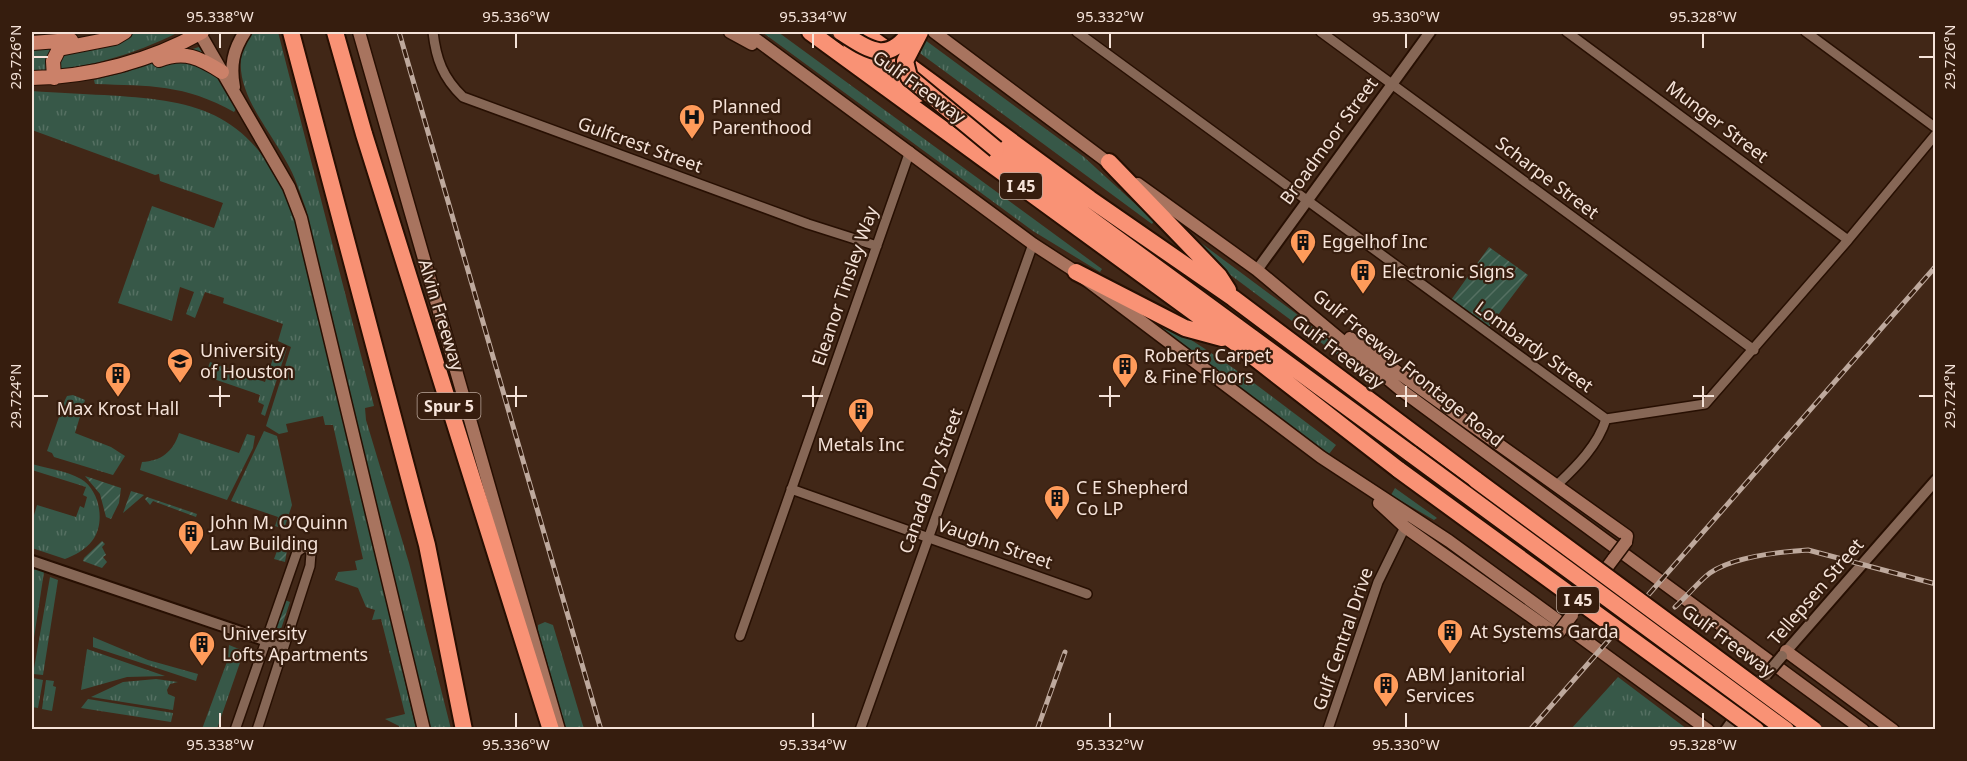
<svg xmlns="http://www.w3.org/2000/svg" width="1967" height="761" viewBox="0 0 1967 761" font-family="'Noto Sans',sans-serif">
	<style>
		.grass { fill: url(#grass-tufts) }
		.garden { fill: url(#garden-furrows) }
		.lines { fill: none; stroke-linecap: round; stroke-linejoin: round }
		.minor-casing { stroke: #270f02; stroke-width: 12 }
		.tertiary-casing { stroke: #270f02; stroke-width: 14 }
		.secondary-casing { stroke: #270f02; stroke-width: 15 }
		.primary-casing { stroke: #270f02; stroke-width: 16 }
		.motorway-casing { stroke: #270f02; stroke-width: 20 }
		.minor { stroke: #866756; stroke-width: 9 }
		.tertiary { stroke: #866756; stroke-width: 10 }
		.secondary { stroke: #a8745f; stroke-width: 12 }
		.primary { stroke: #cb8169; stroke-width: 14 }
		.motorway { stroke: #f99275; stroke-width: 16 }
		.rail-casing { stroke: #bea99d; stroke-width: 5 }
		.rail { stroke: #361d0e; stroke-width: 3; stroke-dasharray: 9; stroke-linecap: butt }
		.tertiary-bridge-casing { stroke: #270f02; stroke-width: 14; stroke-linecap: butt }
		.secondary-bridge-casing { stroke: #270f02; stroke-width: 15; stroke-linecap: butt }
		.motorway-bridge-casing { stroke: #270f02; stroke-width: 20; stroke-linecap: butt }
		.tertiary-bridge { stroke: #866756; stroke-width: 10 }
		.secondary-bridge { stroke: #a8745f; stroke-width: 12 }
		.motorway-bridge { stroke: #f99275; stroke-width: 16 }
		.ticks { fill: none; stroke: #f5e3d9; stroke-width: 2 }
		.labels { text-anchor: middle; stroke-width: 4.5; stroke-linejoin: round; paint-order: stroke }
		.shield { fill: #361d0e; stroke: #bca89c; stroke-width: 1.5 }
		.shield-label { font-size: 16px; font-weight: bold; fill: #f5e3d9 }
		.street-label { font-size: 18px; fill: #f5e3d9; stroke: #361d0e }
		.poi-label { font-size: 18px; fill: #f5e3d9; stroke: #361d0e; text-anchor: start }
		.neatline { fill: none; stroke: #f5e3d9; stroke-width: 2 }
		.ticks-label { font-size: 15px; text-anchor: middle; fill: #f5e3d9 }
	</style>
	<defs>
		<pattern id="grass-tufts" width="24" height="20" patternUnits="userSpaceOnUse" patternTransform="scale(1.5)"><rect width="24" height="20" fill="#375848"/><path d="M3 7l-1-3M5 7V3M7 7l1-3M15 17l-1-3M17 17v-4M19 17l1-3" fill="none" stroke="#557062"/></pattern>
		<pattern id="garden-furrows" width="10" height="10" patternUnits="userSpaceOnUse" patternTransform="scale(1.5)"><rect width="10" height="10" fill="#375848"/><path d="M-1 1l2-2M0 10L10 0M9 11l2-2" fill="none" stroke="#557062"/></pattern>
	</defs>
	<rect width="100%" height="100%" fill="#412717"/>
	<path class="grass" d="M 133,32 L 179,32 C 133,55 83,70 32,71 L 32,50 L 84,45 Z
		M 250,32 L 278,32 L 374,406 L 365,408 L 366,420 L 409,563 L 451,729 L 428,729 L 306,209 C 300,193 295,176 286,161 C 264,120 222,79 250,32 Z
		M 762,32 L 778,32 L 1102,269 L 1100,272 L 1033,231 Z
		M 921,37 L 1084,157 L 1154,221 L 1152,224 L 913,48 Z
		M 186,46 L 189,50 L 199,47 L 236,109 L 234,112 C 184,84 150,86 95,84 L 94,80 L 127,72 Z
		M 32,91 C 177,102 257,81 304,249 L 416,729 L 400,729 L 399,726 L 385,719 L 405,714 L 381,619 L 372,620 L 375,610 L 366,607 L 358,588 L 335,580 L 338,572 L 357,570 L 355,561 L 363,559 L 333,425 L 325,425 L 323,416 L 286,424 L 288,432 L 279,434 L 266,426 L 291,347 L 278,341 L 283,324 L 223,303 L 224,298 L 205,292 L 195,318 L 186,314 L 194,292 L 180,287 L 172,321 L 118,303 L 152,206 L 214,228 L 223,203 L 160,181 L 159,174 L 155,175 L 32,130 Z
		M 1197,240 L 1294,312 L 1365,369 L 1363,374 L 1228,273 L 1195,243 Z
		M 1130,305 C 1204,342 1270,395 1336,445 L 1329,454 Z
		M 277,347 L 287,348 L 265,416 L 261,414 L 264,405 L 258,402 L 260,395 L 205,376 L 210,362 L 265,382 Z
		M 73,395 L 85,400 L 75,433 L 111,447 L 125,456 L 113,475 L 54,457 L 52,453 L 47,451 L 65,400 L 67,396 Z
		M 264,431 L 277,436 L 292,505 L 284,529 L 275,526 L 278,517 L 231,501 Z
		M 179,433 L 239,453 L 247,434 L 255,436 L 253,448 L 227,500 L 140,470 L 142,462 C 161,461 173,452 179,433 Z
		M 32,464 C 46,468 67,471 81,479 C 100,490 106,524 92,541 C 85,550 75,555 65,559 L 32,548 L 32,522 L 37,505 L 76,517 L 80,506 L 84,508 L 87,497 L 83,495 L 86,487 L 32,470 Z
		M 1395,488 L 1437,518 L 1434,520 L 1391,495 Z
		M 37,568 L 44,572 L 32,651 L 32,597 L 34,588 L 32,587 L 32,571 Z
		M 50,577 L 58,580 L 43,675 L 33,674 Z
		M 545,622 L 553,625 L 584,729 L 566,729 L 538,630 L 538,625 Z
		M 93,637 L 148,660 L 198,674 L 196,681 L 93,647 Z
		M 229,645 L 244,651 L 217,729 L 202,729 L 228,659 Z
		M 87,649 L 165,676 L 127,677 L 81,690 Z
		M 1618,677 L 1687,729 L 1571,729 Z
		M 33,678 L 43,680 L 38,708 L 32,707 Z
		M 156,679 L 178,682 L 170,684 L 167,690 L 168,694 L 175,697 L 173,710 L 91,697 L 123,682 Z
		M 46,680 L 54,681 L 53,686 L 56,687 L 52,711 L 42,709 Z
		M 88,699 L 173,713 L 171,722 L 81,708 Z"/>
	<path class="garden" d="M 1489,247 L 1528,275 L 1489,327 L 1451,300 Z
		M 85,476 L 121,488 L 119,503 L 111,519 L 106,517 L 100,494 Z
		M 131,491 L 144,495 L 123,513 Z
		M 147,497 L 197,514 L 196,517 L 153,501 L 150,505 L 145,499 Z
		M 102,541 L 105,544 L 102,547 L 106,555 L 103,557 L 107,562 L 102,568 L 83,561 L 84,558 Z
		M 280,543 L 287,550 L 285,562 L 274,559 Z
		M 285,600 L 290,602 L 280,632 L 274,631 Z"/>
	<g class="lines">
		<g class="minor-casing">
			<path id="minor" d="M 433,32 C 436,59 443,78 463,97 L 808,224 L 877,246
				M 1077,32 L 1606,419 L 1705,404 L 1848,240 L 1936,134
				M 1321,32 L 1754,350
				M 1567,32 L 1848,240
				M 1806,32 L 1936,128
				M 1558,484 C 1577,466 1598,445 1606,419
				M 791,489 L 1087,594
				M 740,636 L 910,151
				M 1328,729 L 1378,582 L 1405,527
				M 235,730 L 297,552 L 307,545 L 311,553 L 310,566 L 257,730
				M 860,730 L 1033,244"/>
		</g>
		<g class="tertiary-casing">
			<path id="tertiary" d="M 1257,270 L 1430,32
				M 32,561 L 282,646
				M 1782,656 L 1936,480
				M 1726,730 L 1750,696"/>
		</g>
		<g class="secondary-casing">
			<path id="secondary" d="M 199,32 L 289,187 L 301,218 L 424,730
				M 359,32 L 559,730
				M 730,32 L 752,44
				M 746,32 L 1033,244 L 1076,272 L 1321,457 L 1449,541 L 1708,730
				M 934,32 L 1114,167
				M 234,87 C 230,66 233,50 245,32
				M 1138,184 L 1257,270 L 1401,390 L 1863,730
				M 1350,338 L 1627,536 L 1626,542
				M 1379,503 L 1405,527 L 1553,632 L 1559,632
				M 1576,609 L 1614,558
				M 1786,651 L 1893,730"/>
		</g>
		<g class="primary-casing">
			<path id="primary" d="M 32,43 L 71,40
				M 159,60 C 185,50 200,58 222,72
				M 32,78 C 90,77 151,61 202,32
				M 54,78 L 53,61 L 59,49 L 115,38 L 125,32"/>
		</g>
		<g class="motorway-casing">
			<path id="motorway" d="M 291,32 L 427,545 L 464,730
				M 335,32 L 364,134 L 551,730
				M 810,32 L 1233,341 L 1399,470
				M 863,32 L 1090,199 L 1233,298 L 1476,480
				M 851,43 L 919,94
				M 984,141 L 1411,454
				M 1109,162 L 1219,276 L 1228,290
				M 1076,272 L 1185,328 L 1222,338"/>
		</g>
		<use href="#minor" class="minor"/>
		<use href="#tertiary" class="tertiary"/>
		<use href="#secondary" class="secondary"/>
		<use href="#primary" class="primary"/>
		<use href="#motorway" class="motorway"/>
		<g class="rail-casing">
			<path id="rail" d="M 399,32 L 601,730
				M 1675,607 C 1685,598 1694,587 1705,577 C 1727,557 1778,552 1808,550 L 1936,584
				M 1037,730 L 1065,652
				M 1530,730 L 1936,266"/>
		</g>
		<use href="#rail" class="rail"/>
		<g class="tertiary-bridge-casing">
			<path id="tertiary-bridge" d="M 1766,675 L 1782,656"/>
		</g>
		<g class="secondary-bridge-casing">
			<path id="secondary-bridge" d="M 1614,558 L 1626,542
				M 1559,632 L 1572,615"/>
		</g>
		<g class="motorway-bridge-casing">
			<path id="motorway-bridge" d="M 841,32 C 868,49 887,65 910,32
				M 920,32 L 905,61 L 909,77 L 996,149
				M 1411,454 L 1786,730
				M 1399,470 L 1756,730
				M 1476,480 L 1814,730"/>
		</g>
		<use href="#tertiary-bridge" class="tertiary-bridge"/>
		<use href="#secondary-bridge" class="secondary-bridge"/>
		<use href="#motorway-bridge" class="motorway-bridge"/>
	</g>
	<path class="ticks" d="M 220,33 L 220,48M 516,33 L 516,48M 813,33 L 813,48M 1110,33 L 1110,48M 1406,33 L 1406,48M 1703,33 L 1703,48M 33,57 L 48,57M 1919,57 L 1934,57M 220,386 L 220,407M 516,386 L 516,407M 813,386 L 813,407M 1110,386 L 1110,407M 1406,386 L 1406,407M 1703,386 L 1703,407M 33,396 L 48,396M 209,396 L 230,396M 506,396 L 527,396M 802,396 L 823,396M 1099,396 L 1120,396M 1396,396 L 1417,396M 1693,396 L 1714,396M 1919,396 L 1934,396M 220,713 L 220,728M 516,713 L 516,728M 813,713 L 813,728M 1110,713 L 1110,728M 1406,713 L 1406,728M 1703,713 L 1703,728"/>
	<defs>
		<g id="hospital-pin" transform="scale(1.35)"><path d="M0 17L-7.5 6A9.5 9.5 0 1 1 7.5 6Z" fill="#ff9b5a" stroke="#361d0e"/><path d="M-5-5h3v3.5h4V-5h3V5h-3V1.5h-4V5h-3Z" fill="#111"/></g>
		<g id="building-pin" transform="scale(1.35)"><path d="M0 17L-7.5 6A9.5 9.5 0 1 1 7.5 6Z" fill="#ff9b5a" stroke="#361d0e"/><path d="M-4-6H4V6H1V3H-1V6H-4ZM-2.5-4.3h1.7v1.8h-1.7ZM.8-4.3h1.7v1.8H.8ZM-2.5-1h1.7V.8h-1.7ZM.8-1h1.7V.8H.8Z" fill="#111"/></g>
		<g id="university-pin" transform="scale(1.35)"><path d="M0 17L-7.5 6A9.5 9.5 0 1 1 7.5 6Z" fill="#ff9b5a" stroke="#361d0e"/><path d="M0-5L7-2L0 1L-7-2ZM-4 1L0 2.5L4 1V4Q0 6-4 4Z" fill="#111"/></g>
	</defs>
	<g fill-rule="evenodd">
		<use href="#hospital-pin" x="692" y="117"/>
		<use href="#building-pin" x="1303" y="242"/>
		<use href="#building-pin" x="1363" y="272"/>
		<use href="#university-pin" x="180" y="361"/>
		<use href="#building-pin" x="1125" y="366"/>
		<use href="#building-pin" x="118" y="375"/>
		<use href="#building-pin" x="861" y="411"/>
		<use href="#building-pin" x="1057" y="498"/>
		<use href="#building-pin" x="191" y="533"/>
		<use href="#building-pin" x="1450" y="632"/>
		<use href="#building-pin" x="202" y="644"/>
		<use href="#building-pin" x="1386" y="685"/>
	</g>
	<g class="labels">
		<g class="shield">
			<rect x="1000" y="173" width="42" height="26" rx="4.5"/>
			<rect x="417.5" y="393" width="63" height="26" rx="4.5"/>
			<rect x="1557" y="587" width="42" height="26" rx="4.5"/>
		</g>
		<g class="shield-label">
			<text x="1021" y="192">I 45</text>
			<text x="449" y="412">Spur 5</text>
			<text x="1578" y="606">I 45</text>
		</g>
		<g class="street-label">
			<text transform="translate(919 87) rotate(36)" y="6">Gulf Freeway</text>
			<text transform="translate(1717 122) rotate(37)" y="6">Munger Street</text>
			<text transform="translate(1329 141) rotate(-54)" y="6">Broadmoor Street</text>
			<text transform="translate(640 145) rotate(20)" y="6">Gulfcrest Street</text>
			<text transform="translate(1547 178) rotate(37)" y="6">Scharpe Street</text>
			<text transform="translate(845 286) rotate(-71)" y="6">Eleanor Tinsley Way</text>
			<text transform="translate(441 315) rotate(73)" y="6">Alvin Freeway</text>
			<text transform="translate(1534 347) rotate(36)" y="6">Lombardy Street</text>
			<text transform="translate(1338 352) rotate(37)" y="6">Gulf Freeway</text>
			<text transform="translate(1408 368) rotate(39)" y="6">Gulf Freeway Frontage Road</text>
			<text transform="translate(931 481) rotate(-70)" y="6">Canada Dry Street</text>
			<text transform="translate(995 544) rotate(19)" y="6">Vaughn Street</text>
			<text transform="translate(1816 592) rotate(-49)" y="6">Tellepsen Street</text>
			<text transform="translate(1343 639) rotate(-71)" y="6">Gulf Central Drive</text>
			<text transform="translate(1728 641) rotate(36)" y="6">Gulf Freeway</text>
		</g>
		<g class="poi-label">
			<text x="712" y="113">Planned<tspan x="712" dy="21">Parenthood</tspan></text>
			<text x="1322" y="248">Eggelhof Inc</text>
			<text x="1382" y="278">Electronic Signs</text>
			<text x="200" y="357">University<tspan x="200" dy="21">of Houston</tspan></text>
			<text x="1144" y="362">Roberts Carpet<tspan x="1144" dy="21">&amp; Fine Floors</tspan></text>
			<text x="118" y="415" text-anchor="middle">Max Krost Hall</text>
			<text x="861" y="451" text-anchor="middle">Metals Inc</text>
			<text x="1076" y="494">C E Shepherd<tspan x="1076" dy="21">Co LP</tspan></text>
			<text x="210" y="529">John M. O’Quinn<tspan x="210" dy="21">Law Building</tspan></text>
			<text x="1470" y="638">At Systems Garda</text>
			<text x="222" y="640">University<tspan x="222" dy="21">Lofts Apartments</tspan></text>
			<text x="1406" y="681">ABM Janitorial<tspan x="1406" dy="21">Services</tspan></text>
		</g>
	</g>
	<rect width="1967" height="761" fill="none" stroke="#361d0e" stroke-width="66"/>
	<rect x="33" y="33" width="1901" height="695" class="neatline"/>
	<g class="ticks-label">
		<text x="220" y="22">95.338°W</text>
		<text x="516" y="22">95.336°W</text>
		<text x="813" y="22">95.334°W</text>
		<text x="1110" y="22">95.332°W</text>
		<text x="1406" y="22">95.330°W</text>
		<text x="1703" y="22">95.328°W</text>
		<text transform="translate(16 57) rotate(-90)" y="5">29.726°N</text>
		<text transform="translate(1950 57) rotate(-90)" y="5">29.726°N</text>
		<text transform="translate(16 396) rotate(-90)" y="5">29.724°N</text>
		<text transform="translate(1950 396) rotate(-90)" y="5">29.724°N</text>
		<text x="220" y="750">95.338°W</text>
		<text x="516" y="750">95.336°W</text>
		<text x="813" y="750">95.334°W</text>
		<text x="1110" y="750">95.332°W</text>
		<text x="1406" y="750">95.330°W</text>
		<text x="1703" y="750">95.328°W</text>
	</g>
</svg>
